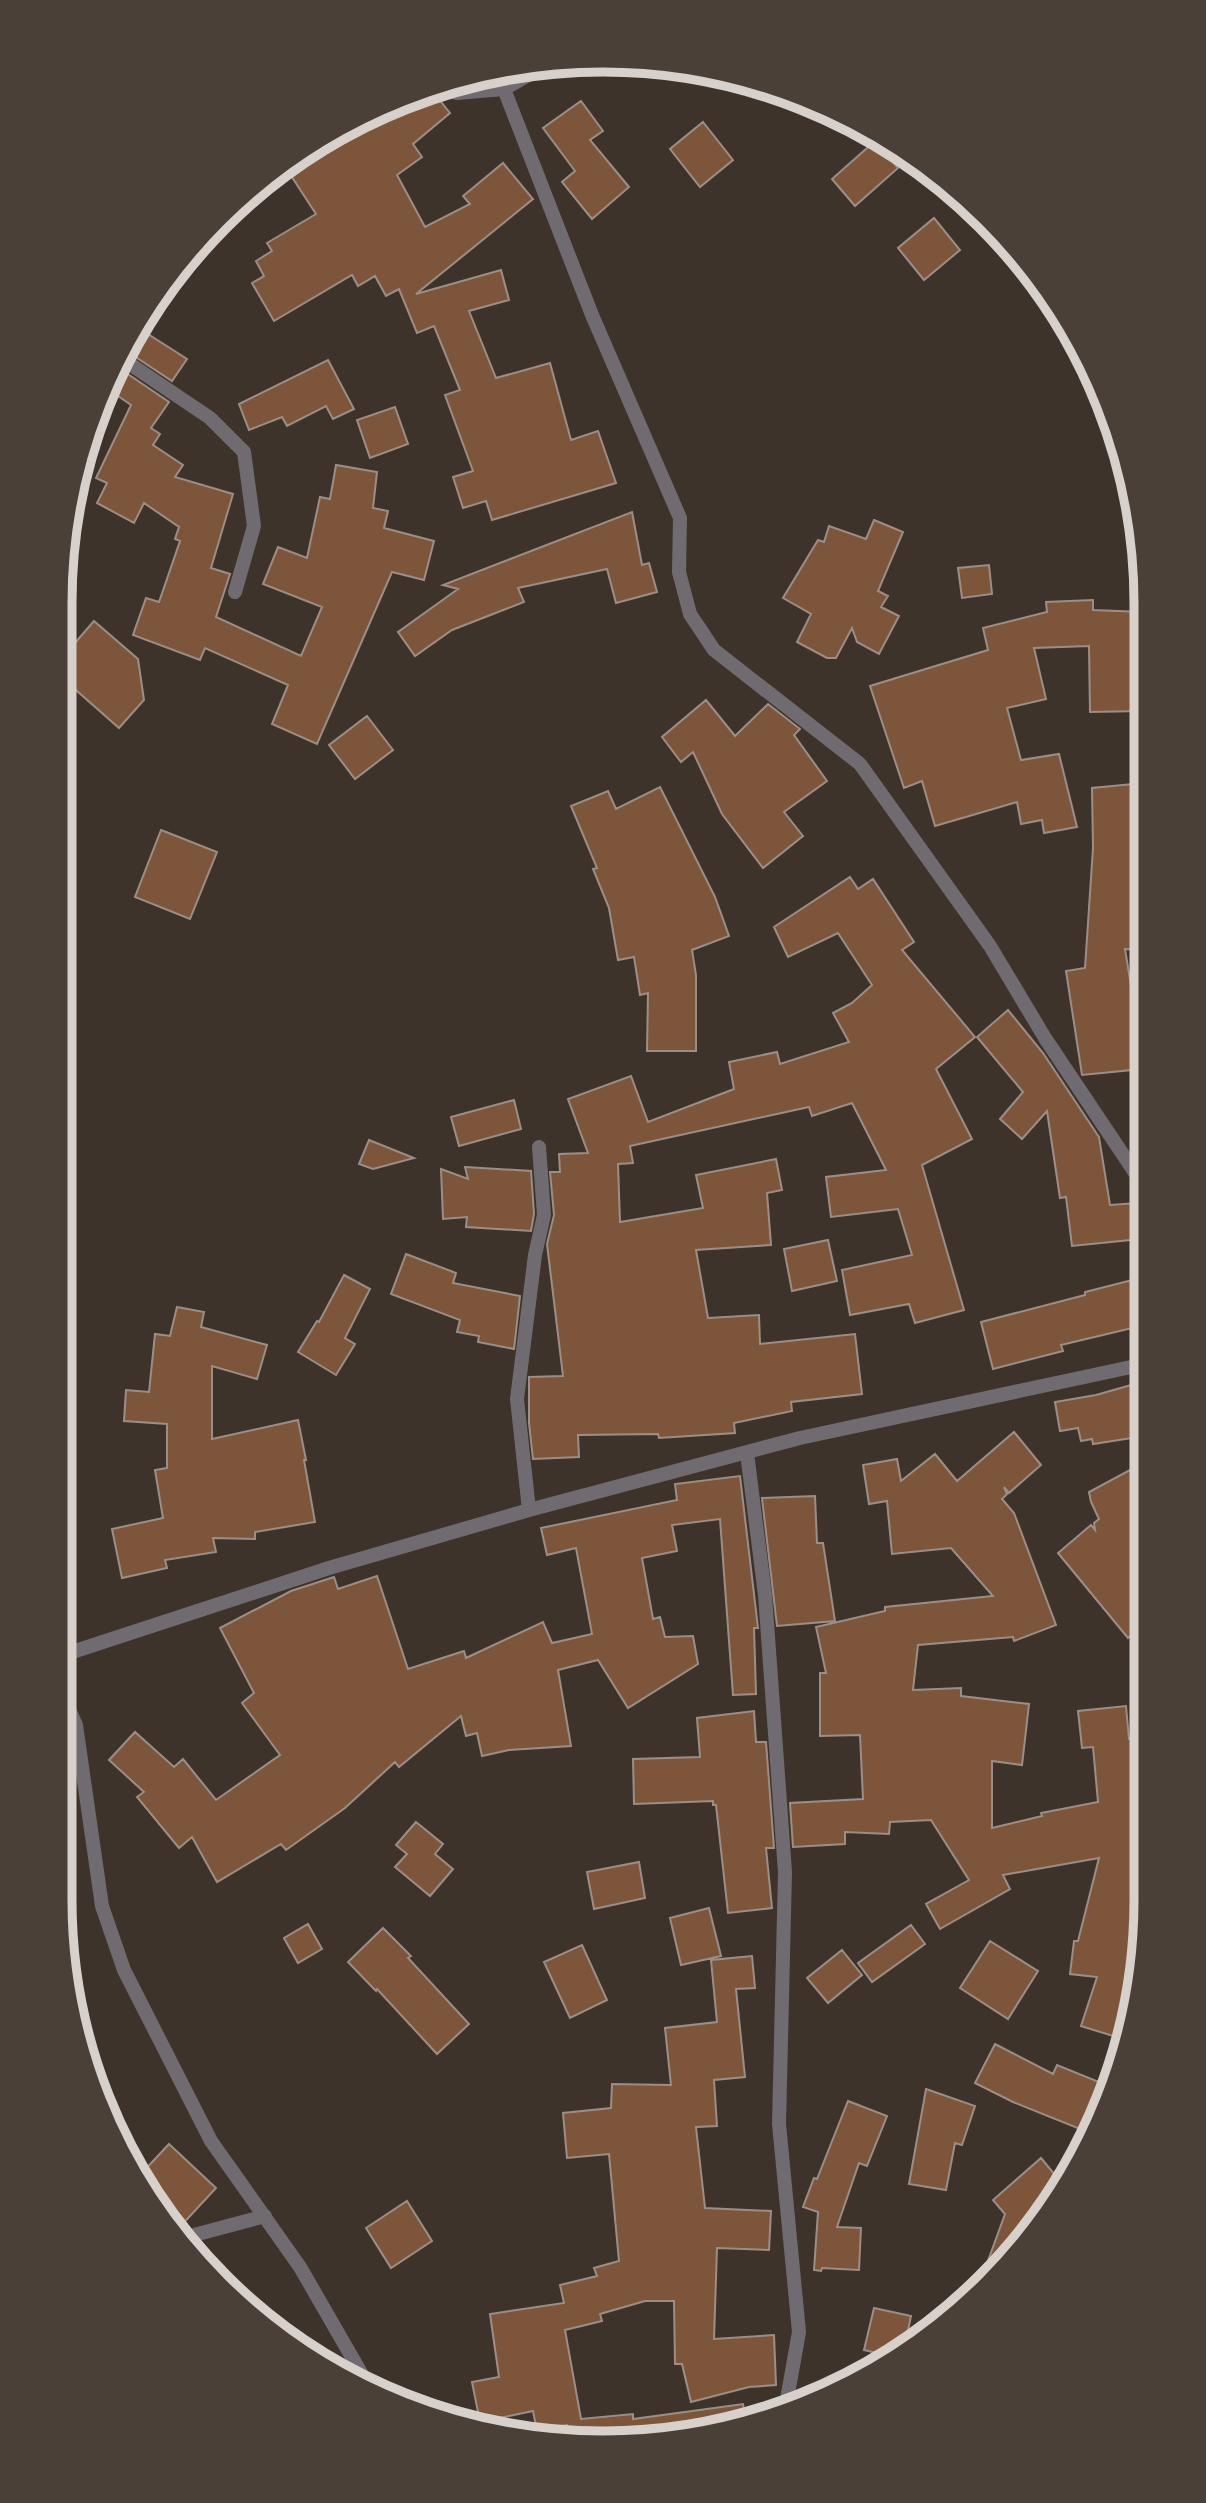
<svg xmlns="http://www.w3.org/2000/svg" width="1206" height="2503" viewBox="0 0 1206 2503" font-family="Lato,sans-serif">
	<style>
		.building { fill: #7d553b; stroke: #9c8e86; stroke-width: 2 }
		.lines { fill: none; stroke-linecap: round; stroke-linejoin: round }
		.minor { stroke: #706b70; stroke-width: 14 }
		.rim { fill: none; stroke: #d7d0cb; stroke-width: 9 }
	</style>
	<rect width="100%" height="100%" fill="#3e332b"/>
	<path class="building" d="M 431,95 L 438,98 L 450,113 L 413,144 L 422,157 L 397,175 L 425,227 L 470,204 L 463,196 L 503,163 L 533,199 L 416,294 L 501,270 L 509,300 L 469,311 L 496,378 L 550,363 L 571,440 L 598,431 L 616,483 L 492,520 L 486,501 L 463,508 L 453,477 L 473,471 L 445,395 L 460,390 L 434,326 L 417,333 L 399,289 L 386,296 L 375,276 L 358,286 L 352,275 L 274,321 L 252,283 L 264,276 L 256,261 L 272,251 L 267,243 L 316,214 L 284,165 L 301,151 L 340,130 L 347,142 L 388,109 L 394,117 L 416,99 L 420,104 Z
		M 581,101 L 603,131 L 590,140 L 629,187 L 592,219 L 562,182 L 575,171 L 543,128 Z
		M 703,122 L 733,160 L 700,187 L 670,149 Z
		M 875,141 L 898,168 L 855,206 L 832,179 Z
		M 934,218 L 960,250 L 924,280 L 898,248 Z
		M 137,327 L 187,359 L 172,381 L 125,350 Z
		M 328,360 L 354,409 L 333,419 L 326,406 L 287,426 L 282,417 L 249,430 L 239,404 Z
		M 116,366 L 169,402 L 151,428 L 160,434 L 153,445 L 183,465 L 175,477 L 233,494 L 211,568 L 230,574 L 216,617 L 301,656 L 322,607 L 263,584 L 278,547 L 307,558 L 320,497 L 330,499 L 336,465 L 377,472 L 373,508 L 388,511 L 384,528 L 434,541 L 424,580 L 392,572 L 317,744 L 272,724 L 288,685 L 205,648 L 200,660 L 133,635 L 146,598 L 159,602 L 180,541 L 175,539 L 179,527 L 144,503 L 134,523 L 97,503 L 107,483 L 96,478 L 131,405 L 105,387 Z
		M 395,407 L 408,444 L 370,458 L 357,420 Z
		M 632,512 L 642,565 L 649,563 L 657,592 L 616,603 L 607,569 L 518,588 L 524,602 L 452,630 L 415,656 L 398,632 L 458,589 L 443,585 Z
		M 874,520 L 903,532 L 878,591 L 888,596 L 881,607 L 899,616 L 879,654 L 857,642 L 852,628 L 836,658 L 827,658 L 797,642 L 811,614 L 783,598 L 818,540 L 824,542 L 829,526 L 866,539 Z
		M 989,565 L 992,594 L 962,598 L 958,568 Z
		M 1093,600 L 1093,610 L 1142,612 L 1142,711 L 1090,712 L 1089,646 L 1034,648 L 1046,699 L 1007,708 L 1021,760 L 1059,754 L 1077,827 L 1044,833 L 1042,820 L 1021,824 L 1017,802 L 935,826 L 922,781 L 904,788 L 870,686 L 988,650 L 983,628 L 1047,612 L 1046,602 Z
		M 94,621 L 138,659 L 144,700 L 119,728 L 60,676 L 60,660 Z
		M 706,700 L 735,736 L 768,704 L 800,729 L 794,735 L 827,781 L 784,812 L 803,836 L 763,868 L 722,814 L 693,752 L 681,762 L 662,737 Z
		M 367,716 L 393,750 L 355,779 L 329,745 Z
		M 1143,783 L 1143,950 L 1125,949 L 1138,1029 L 1142,1069 L 1082,1075 L 1066,971 L 1085,968 L 1093,848 L 1092,788 Z
		M 660,787 L 715,897 L 729,936 L 692,950 L 696,975 L 696,1051 L 647,1051 L 648,993 L 640,995 L 634,957 L 618,960 L 609,908 L 593,869 L 597,868 L 571,806 L 608,791 L 616,809 Z
		M 161,830 L 217,852 L 190,919 L 135,897 Z
		M 850,877 L 858,889 L 873,879 L 914,942 L 902,950 L 975,1037 L 936,1069 L 972,1139 L 922,1165 L 964,1310 L 915,1323 L 909,1304 L 850,1315 L 842,1270 L 912,1255 L 898,1209 L 831,1217 L 826,1177 L 886,1170 L 852,1103 L 812,1116 L 809,1107 L 630,1146 L 633,1163 L 618,1164 L 620,1222 L 703,1208 L 696,1175 L 776,1159 L 782,1190 L 767,1193 L 771,1245 L 696,1250 L 708,1318 L 759,1315 L 760,1344 L 855,1334 L 862,1394 L 791,1402 L 792,1411 L 734,1423 L 735,1433 L 659,1438 L 658,1434 L 578,1435 L 579,1457 L 533,1459 L 529,1423 L 529,1377 L 563,1376 L 547,1244 L 554,1215 L 550,1172 L 560,1172 L 559,1154 L 588,1153 L 568,1099 L 631,1076 L 648,1122 L 734,1089 L 729,1062 L 777,1052 L 780,1064 L 849,1042 L 833,1013 L 852,1003 L 872,985 L 838,933 L 788,957 L 774,927 Z
		M 1008,1010 L 1043,1053 L 1099,1137 L 1110,1205 L 1137,1203 L 1140,1239 L 1072,1246 L 1066,1197 L 1060,1198 L 1047,1111 L 1022,1139 L 1000,1119 L 1023,1092 L 977,1037 Z
		M 514,1100 L 521,1129 L 459,1146 L 451,1117 Z
		M 369,1140 L 414,1158 L 373,1169 L 359,1164 Z
		M 465,1167 L 531,1171 L 534,1214 L 531,1231 L 466,1227 L 467,1217 L 443,1219 L 441,1169 L 468,1179 Z
		M 828,1240 L 837,1281 L 792,1291 L 784,1249 Z
		M 406,1254 L 456,1273 L 453,1283 L 520,1296 L 514,1349 L 478,1342 L 479,1336 L 457,1332 L 460,1320 L 391,1294 Z
		M 344,1275 L 370,1289 L 345,1338 L 355,1344 L 336,1375 L 298,1352 L 317,1321 L 319,1322 Z
		M 1144,1277 L 1145,1325 L 1061,1345 L 1063,1351 L 993,1369 L 981,1322 L 1085,1295 L 1085,1292 Z
		M 177,1307 L 204,1312 L 201,1327 L 267,1345 L 257,1379 L 212,1366 L 212,1439 L 298,1420 L 306,1460 L 304,1460 L 315,1522 L 255,1532 L 255,1539 L 213,1538 L 216,1552 L 165,1560 L 167,1568 L 122,1578 L 112,1529 L 163,1518 L 155,1470 L 167,1468 L 167,1424 L 124,1421 L 126,1390 L 149,1392 L 155,1334 L 170,1336 Z
		M 1145,1381 L 1145,1436 L 1093,1444 L 1092,1439 L 1081,1441 L 1078,1428 L 1060,1431 L 1055,1402 L 1096,1395 Z
		M 1014,1432 L 1041,1465 L 1009,1493 L 1004,1487 L 1007,1494 L 1002,1499 L 1014,1513 L 1056,1625 L 1014,1641 L 1013,1637 L 918,1645 L 913,1690 L 961,1688 L 961,1696 L 1029,1704 L 1022,1765 L 992,1761 L 992,1828 L 1042,1816 L 1041,1813 L 1098,1802 L 1093,1747 L 1082,1748 L 1078,1711 L 1126,1706 L 1129,1739 L 1146,1734 L 1146,1850 L 1133,1902 L 1146,1906 L 1136,2006 L 1126,2040 L 1081,2026 L 1097,1977 L 1070,1974 L 1074,1941 L 1078,1941 L 1099,1858 L 1003,1875 L 1010,1889 L 940,1929 L 926,1904 L 969,1880 L 931,1820 L 890,1822 L 889,1834 L 845,1832 L 845,1844 L 793,1847 L 790,1803 L 863,1799 L 860,1735 L 820,1736 L 820,1673 L 826,1673 L 816,1627 L 885,1611 L 885,1607 L 993,1596 L 951,1548 L 892,1554 L 887,1501 L 869,1504 L 863,1465 L 897,1459 L 901,1481 L 935,1454 L 957,1481 Z
		M 1145,1462 L 1146,1623 L 1128,1638 L 1058,1553 L 1091,1525 L 1095,1530 L 1094,1523 L 1099,1519 L 1091,1502 L 1089,1492 Z
		M 740,1476 L 758,1628 L 754,1628 L 756,1694 L 733,1695 L 720,1519 L 672,1525 L 677,1551 L 642,1558 L 653,1619 L 660,1617 L 665,1637 L 693,1636 L 698,1664 L 628,1708 L 598,1660 L 558,1670 L 571,1746 L 509,1750 L 482,1756 L 477,1733 L 466,1736 L 461,1716 L 399,1767 L 395,1762 L 345,1808 L 286,1850 L 281,1844 L 217,1882 L 192,1837 L 179,1848 L 137,1797 L 144,1792 L 109,1760 L 135,1732 L 174,1767 L 183,1759 L 216,1800 L 280,1755 L 242,1703 L 254,1693 L 220,1628 L 291,1591 L 334,1577 L 338,1589 L 377,1576 L 408,1669 L 464,1651 L 466,1658 L 543,1622 L 552,1643 L 592,1634 L 576,1548 L 547,1555 L 541,1528 L 677,1500 L 675,1484 Z
		M 815,1496 L 817,1543 L 823,1543 L 835,1621 L 777,1626 L 762,1498 Z
		M 754,1711 L 756,1742 L 766,1742 L 774,1848 L 766,1848 L 772,1908 L 728,1913 L 716,1805 L 713,1805 L 713,1801 L 634,1804 L 633,1759 L 700,1757 L 697,1718 Z
		M 416,1822 L 443,1844 L 435,1854 L 453,1869 L 430,1896 L 395,1867 L 407,1854 L 396,1845 Z
		M 639,1862 L 645,1898 L 594,1909 L 587,1872 Z
		M 709,1908 L 721,1956 L 681,1965 L 670,1918 Z
		M 308,1924 L 322,1949 L 298,1963 L 284,1938 Z
		M 911,1925 L 925,1944 L 872,1982 L 858,1963 Z
		M 383,1928 L 411,1956 L 408,1958 L 469,2024 L 437,2054 L 377,1989 L 376,1991 L 348,1962 Z
		M 990,1941 L 1038,1971 L 1008,2019 L 960,1988 Z
		M 582,1945 L 607,2000 L 570,2018 L 544,1962 Z
		M 842,1950 L 862,1975 L 828,2003 L 807,1978 Z
		M 752,1956 L 755,1988 L 736,1989 L 745,2077 L 714,2080 L 717,2126 L 696,2127 L 705,2208 L 771,2211 L 769,2250 L 717,2248 L 714,2339 L 774,2335 L 776,2385 L 749,2387 L 691,2402 L 682,2364 L 675,2364 L 674,2301 L 645,2301 L 600,2314 L 602,2321 L 565,2330 L 581,2419 L 633,2414 L 633,2419 L 743,2404 L 745,2417 L 674,2439 L 567,2435 L 567,2425 L 537,2431 L 533,2411 L 480,2422 L 472,2382 L 499,2377 L 490,2314 L 564,2303 L 560,2285 L 597,2276 L 594,2268 L 619,2261 L 609,2154 L 567,2158 L 563,2113 L 611,2108 L 612,2084 L 671,2085 L 665,2028 L 717,2022 L 711,1960 Z
		M 995,2044 L 1053,2074 L 1057,2065 L 1099,2082 L 1080,2129 L 1013,2102 L 975,2083 Z
		M 926,2089 L 975,2106 L 962,2145 L 955,2143 L 946,2190 L 909,2184 Z
		M 848,2101 L 887,2116 L 867,2166 L 859,2163 L 837,2227 L 861,2228 L 859,2270 L 822,2268 L 821,2271 L 814,2270 L 818,2212 L 803,2207 L 814,2178 L 817,2179 Z
		M 169,2144 L 216,2188 L 178,2229 L 173,2232 L 141,2174 Z
		M 1041,2158 L 1060,2181 L 1011,2258 L 977,2291 L 1005,2214 L 993,2200 Z
		M 407,2201 L 432,2241 L 391,2268 L 366,2228 Z
		M 874,2308 L 911,2316 L 904,2350 L 893,2357 L 864,2350 Z"/>
	<g class="lines">
		<path class="minor" d="M 437,88 L 457,93 L 504,89 L 546,65
			M 504,89 L 592,315 L 680,518 L 679,572 L 690,614 L 714,650 L 860,764 L 990,946 L 1045,1038 L 1144,1186
			M 121,358 L 210,418 L 244,452 L 254,526 L 235,592
			M 747,1453 L 765,1595 L 785,1872 L 779,2124 L 799,2332 L 786,2405
			M 529,1510 L 517,1399 L 535,1255 L 544,1215 L 539,1147
			M 60,1656 L 329,1568 L 529,1510 L 800,1438 L 1145,1364
			M 60,1690 L 76,1725 L 102,1906 L 124,1970 L 211,2141 L 300,2267 L 368,2385
			M 179,2239 L 265,2216"/>
	</g>
	<path d="M0 0H1206V2503H0ZM603 72H603A531 531 0 0 1 1134 603V1900A531 531 0 0 1 603 2431H603A531 531 0 0 1 72 1900V603A531 531 0 0 1 603 72Z" fill="#4a4038" fill-rule="evenodd"/>
	<path class="rim" d="M603 72H603A531 531 0 0 1 1134 603V1900A531 531 0 0 1 603 2431H603A531 531 0 0 1 72 1900V603A531 531 0 0 1 603 72Z"/>
</svg>
